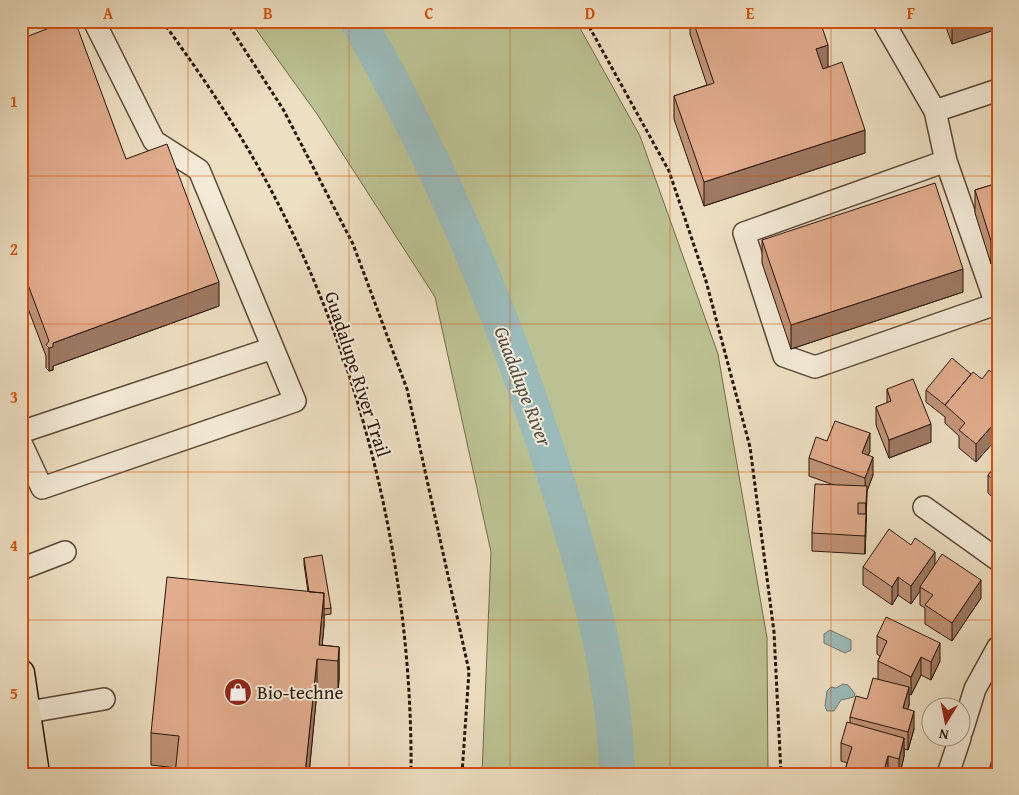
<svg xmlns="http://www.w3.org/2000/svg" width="1019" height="795" viewBox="0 0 1019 795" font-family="'Gentium Book Plus',serif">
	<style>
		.green { fill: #bbc192; stroke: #716a4c }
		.water { fill: #9bbbba; stroke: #6d7872 }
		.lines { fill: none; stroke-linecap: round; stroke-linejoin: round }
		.river { stroke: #9bbbba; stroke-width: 36 }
		.minor-casing { stroke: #584635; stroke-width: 24 }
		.major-casing { stroke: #271306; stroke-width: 29 }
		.path { stroke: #271306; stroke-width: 3; stroke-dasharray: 4 2.5; stroke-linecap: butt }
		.minor { stroke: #f3ead7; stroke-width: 21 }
		.major { stroke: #eddfc2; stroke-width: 26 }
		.wall { fill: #c2957a; stroke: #271306 }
		.shaded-wall { fill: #9e7963; stroke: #271306 }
		.building { fill: #e2ad8e; stroke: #271306 }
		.grid { fill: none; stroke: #d5520b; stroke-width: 1; stroke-opacity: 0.55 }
		.labels { text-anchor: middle; stroke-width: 4; stroke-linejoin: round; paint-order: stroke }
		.street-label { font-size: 19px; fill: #271306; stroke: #f3ead7 }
		.poi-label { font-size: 19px; fill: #271306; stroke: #f3ead7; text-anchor: start }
		.water-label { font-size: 20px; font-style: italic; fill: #504e45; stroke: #f3ead7 }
		.neatline { fill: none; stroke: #d5520b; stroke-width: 2 }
		.grid-label { font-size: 16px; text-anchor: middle; font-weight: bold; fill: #d5520b }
	</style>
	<rect width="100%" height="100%" fill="#eddfc2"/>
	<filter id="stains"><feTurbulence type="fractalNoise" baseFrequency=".004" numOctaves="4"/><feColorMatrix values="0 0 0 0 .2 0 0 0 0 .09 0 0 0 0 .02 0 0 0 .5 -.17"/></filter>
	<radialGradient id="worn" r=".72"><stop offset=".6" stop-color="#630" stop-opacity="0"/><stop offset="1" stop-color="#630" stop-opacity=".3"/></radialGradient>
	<path class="green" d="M 250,21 L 576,21 L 640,136 L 718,354 L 767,638 L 768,774 L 482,774 L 491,552 L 435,297 L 317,114 Z"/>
	<path class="water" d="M 830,630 L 851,640 L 851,650 L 845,653 L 824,643 L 824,634 Z
		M 843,684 L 848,685 L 855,694 L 854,697 L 841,700 L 834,711 L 827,711 L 825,706 L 827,691 L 831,687 L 836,688 Z"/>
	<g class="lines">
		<path class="river" d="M 358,21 C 444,171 511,333 562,498 C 590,588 615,679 617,774"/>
		<g class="minor-casing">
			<path id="minor" d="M 883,21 L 935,111 L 946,161 L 996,304 L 815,367 L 784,356 L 744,233 L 946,161
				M 935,111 L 998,90
				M 21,432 L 273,348
				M 21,443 L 42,488 L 295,401 L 199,170 L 154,141 L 94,21
				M 924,507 L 998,560
				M 21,569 L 65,552
				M 29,712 L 104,699
				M 962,731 L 975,689 L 998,647
				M 948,774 L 960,738"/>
		</g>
		<g class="major-casing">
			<path id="major" d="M 21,673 L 36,774"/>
		</g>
		<path class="path" d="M 162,21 C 199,71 234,123 264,177 C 362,356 413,571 411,774
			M 226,21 L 283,109 L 353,244 L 407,389 L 469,671 L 462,774
			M 586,21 L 669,171 L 706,281 L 750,447 L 774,632 L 781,774"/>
		<use href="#minor" class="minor"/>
		<use href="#major" class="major"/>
	</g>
	<path class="wall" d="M 690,21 L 820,21 L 828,67 L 865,153 L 704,206 L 674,119 L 674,96 L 707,85 L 690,34 Z
		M 944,21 L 998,21 L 952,44 Z
		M 21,39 L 126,159 L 219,306 L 53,366 L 53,370 L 49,371 L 46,368 L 46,356 L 24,298 Z
		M 998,122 L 998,162 L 993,146 L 993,123 Z
		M 998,183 L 991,264 L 975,213 L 975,190 Z
		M 762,240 L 963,292 L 791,349 L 762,263 Z
		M 971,375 L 982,379 L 998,378 L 998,437 L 976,462 L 959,448 L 959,436 L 945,423 L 945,417 L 926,402 L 926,390 Z
		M 887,389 L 931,442 L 889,458 L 876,425 L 876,407 L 887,403 Z
		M 827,441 L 870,451 L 868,455 L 873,475 L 867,491 L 865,554 L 812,551 L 812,533 L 834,485 L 809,476 L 809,458 Z
		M 998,448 L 998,503 L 988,493 L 988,475 L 994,468 L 994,452 Z
		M 304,558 L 331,608 L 331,614 L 324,615 L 324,625 L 322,645 L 339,647 L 339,679 L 338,693 L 317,691 L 309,774 L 175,774 L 176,768 L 151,765 L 151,733 L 308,592 L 304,564 Z
		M 935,564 L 981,598 L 952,641 L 925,624 L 925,608 L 920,605 L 920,591 L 911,604 L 898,595 L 892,605 L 863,585 L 863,567 Z
		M 877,636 L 940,661 L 931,680 L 921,675 L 911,695 L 909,694 L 909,705 L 907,709 L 914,729 L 908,750 L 904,749 L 904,756 L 900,774 L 846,774 L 846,767 L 847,763 L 841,761 L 841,743 L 850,723 L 850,717 L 867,699 L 878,679 L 878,661 L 880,656 L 877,654 Z
		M 998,751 L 998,774 L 990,774 L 990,767 Z"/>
	<path class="shaded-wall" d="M 966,21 L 998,21 L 998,29 L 952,44 L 952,26 Z
		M 828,45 L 828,68 L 816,72 L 816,49 Z
		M 865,130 L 865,153 L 704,206 L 704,182 Z
		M 998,239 L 998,262 L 991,264 L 991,241 Z
		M 963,269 L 963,292 L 791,349 L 791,325 Z
		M 24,274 L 24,298 L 21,299 L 21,276 Z
		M 219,282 L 219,306 L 53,366 L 53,370 L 49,371 L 49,348 L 53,343 Z
		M 998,419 L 998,437 L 976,462 L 976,444 Z
		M 931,424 L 931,442 L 889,458 L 889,440 Z
		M 870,433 L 870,451 L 862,471 L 862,453 Z
		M 873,457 L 873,475 L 867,491 L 866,521 L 865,478 Z
		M 866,514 L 866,532 L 865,554 L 865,536 Z
		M 935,552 L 935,570 L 920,587 L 920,591 L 911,604 L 911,586 Z
		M 898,577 L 898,595 L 892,605 L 892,587 Z
		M 981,580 L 981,598 L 952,641 L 952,623 Z
		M 324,593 L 324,625 L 321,659 L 319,645 Z
		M 940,643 L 940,661 L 931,680 L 931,662 Z
		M 339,647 L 339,679 L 338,693 L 338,661 Z
		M 921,657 L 921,675 L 911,695 L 911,677 Z
		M 317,659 L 317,691 L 309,774 L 305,774 Z
		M 909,687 L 909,705 L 903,726 L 903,708 Z
		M 914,711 L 914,729 L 908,750 L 908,732 Z
		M 904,738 L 904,756 L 900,774 L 899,774 L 899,759 Z
		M 888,756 L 888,774 L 883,774 Z"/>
	<path class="building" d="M 67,21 L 75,21 L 126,159 L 167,144 L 219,282 L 53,343 L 53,347 L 49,348 L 46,345 L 49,341 L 24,274 L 21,276 L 21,39 Z
		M 693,21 L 820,21 L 828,45 L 816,49 L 823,69 L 842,62 L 865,130 L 704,182 L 674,96 L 714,83 Z
		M 950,21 L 966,21 L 952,26 Z
		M 998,122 L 998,139 L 993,123 Z
		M 935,183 L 963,269 L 791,325 L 762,240 Z
		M 998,183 L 998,239 L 991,241 L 975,190 Z
		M 952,358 L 971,374 L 945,405 L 926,390 Z
		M 989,370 L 998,378 L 998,419 L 976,444 L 959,430 L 965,423 L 945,405 L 973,372 L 982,379 Z
		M 913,379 L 931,424 L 889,440 L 876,407 L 891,401 L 887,389 Z
		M 835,421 L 870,433 L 862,453 L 873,457 L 865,478 L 809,458 L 816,437 L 827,441 Z
		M 998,448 L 998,455 L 994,452 Z
		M 998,465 L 998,485 L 988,475 Z
		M 815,484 L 867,486 L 866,503 L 858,503 L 858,514 L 866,514 L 865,536 L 812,533 Z
		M 889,529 L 911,545 L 915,538 L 935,552 L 911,586 L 898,577 L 892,587 L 863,567 Z
		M 942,554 L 981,580 L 952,623 L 925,605 L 933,595 L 920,587 Z
		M 322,555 L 331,608 L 324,609 L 324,593 L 309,592 L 304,558 Z
		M 167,577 L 324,593 L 319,645 L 339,647 L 338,661 L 317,659 L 305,774 L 175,774 L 179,736 L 151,733 Z
		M 886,617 L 940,643 L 931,662 L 921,657 L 911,677 L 878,661 L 887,641 L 877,636 Z
		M 873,678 L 909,687 L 903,708 L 914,711 L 908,732 L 850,717 L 856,696 L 867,699 Z
		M 847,722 L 904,738 L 899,759 L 888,756 L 883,774 L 869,774 L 846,767 L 852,747 L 841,743 Z
		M 994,750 L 998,751 L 998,769 L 990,767 Z"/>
	<path class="grid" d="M 188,21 L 188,774M 349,21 L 349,774M 510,21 L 510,774M 670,21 L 670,774M 831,21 L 831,774M 21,176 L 998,176M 21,324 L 998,324M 21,472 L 998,472M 21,620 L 998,620"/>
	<defs>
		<g id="shop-disc" transform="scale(1.4375)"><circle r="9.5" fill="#8f2418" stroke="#f3ead7"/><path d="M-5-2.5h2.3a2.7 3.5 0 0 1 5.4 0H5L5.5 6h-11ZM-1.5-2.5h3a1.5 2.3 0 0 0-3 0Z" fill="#fff"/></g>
	</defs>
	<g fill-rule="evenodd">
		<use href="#shop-disc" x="238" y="692"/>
	</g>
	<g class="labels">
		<g class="street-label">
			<text transform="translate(358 374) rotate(72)" y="7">Guadalupe River Trail</text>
		</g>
		<g class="poi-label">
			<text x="257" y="699">Bio-techne</text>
		</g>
		<g class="water-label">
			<text transform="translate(523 386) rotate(69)" y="7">Guadalupe River</text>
		</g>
	</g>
	<rect width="1019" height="795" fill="none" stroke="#eddfc2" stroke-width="55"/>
	<g transform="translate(946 722) rotate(190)"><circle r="24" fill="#f3ead7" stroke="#a19483"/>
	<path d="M0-4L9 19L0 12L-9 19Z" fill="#8f2418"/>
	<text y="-8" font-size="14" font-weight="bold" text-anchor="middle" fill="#271306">N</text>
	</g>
	<rect x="28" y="28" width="964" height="740" class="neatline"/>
	<g class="grid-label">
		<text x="108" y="19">A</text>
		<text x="268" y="19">B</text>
		<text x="429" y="19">C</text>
		<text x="590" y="19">D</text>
		<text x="750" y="19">E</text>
		<text x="911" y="19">F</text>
		<text x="14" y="107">1</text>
		<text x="14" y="255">2</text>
		<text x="14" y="403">3</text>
		<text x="14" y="551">4</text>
		<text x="14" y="699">5</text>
	</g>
	<rect width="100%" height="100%" filter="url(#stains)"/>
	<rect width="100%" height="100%" fill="url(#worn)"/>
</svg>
